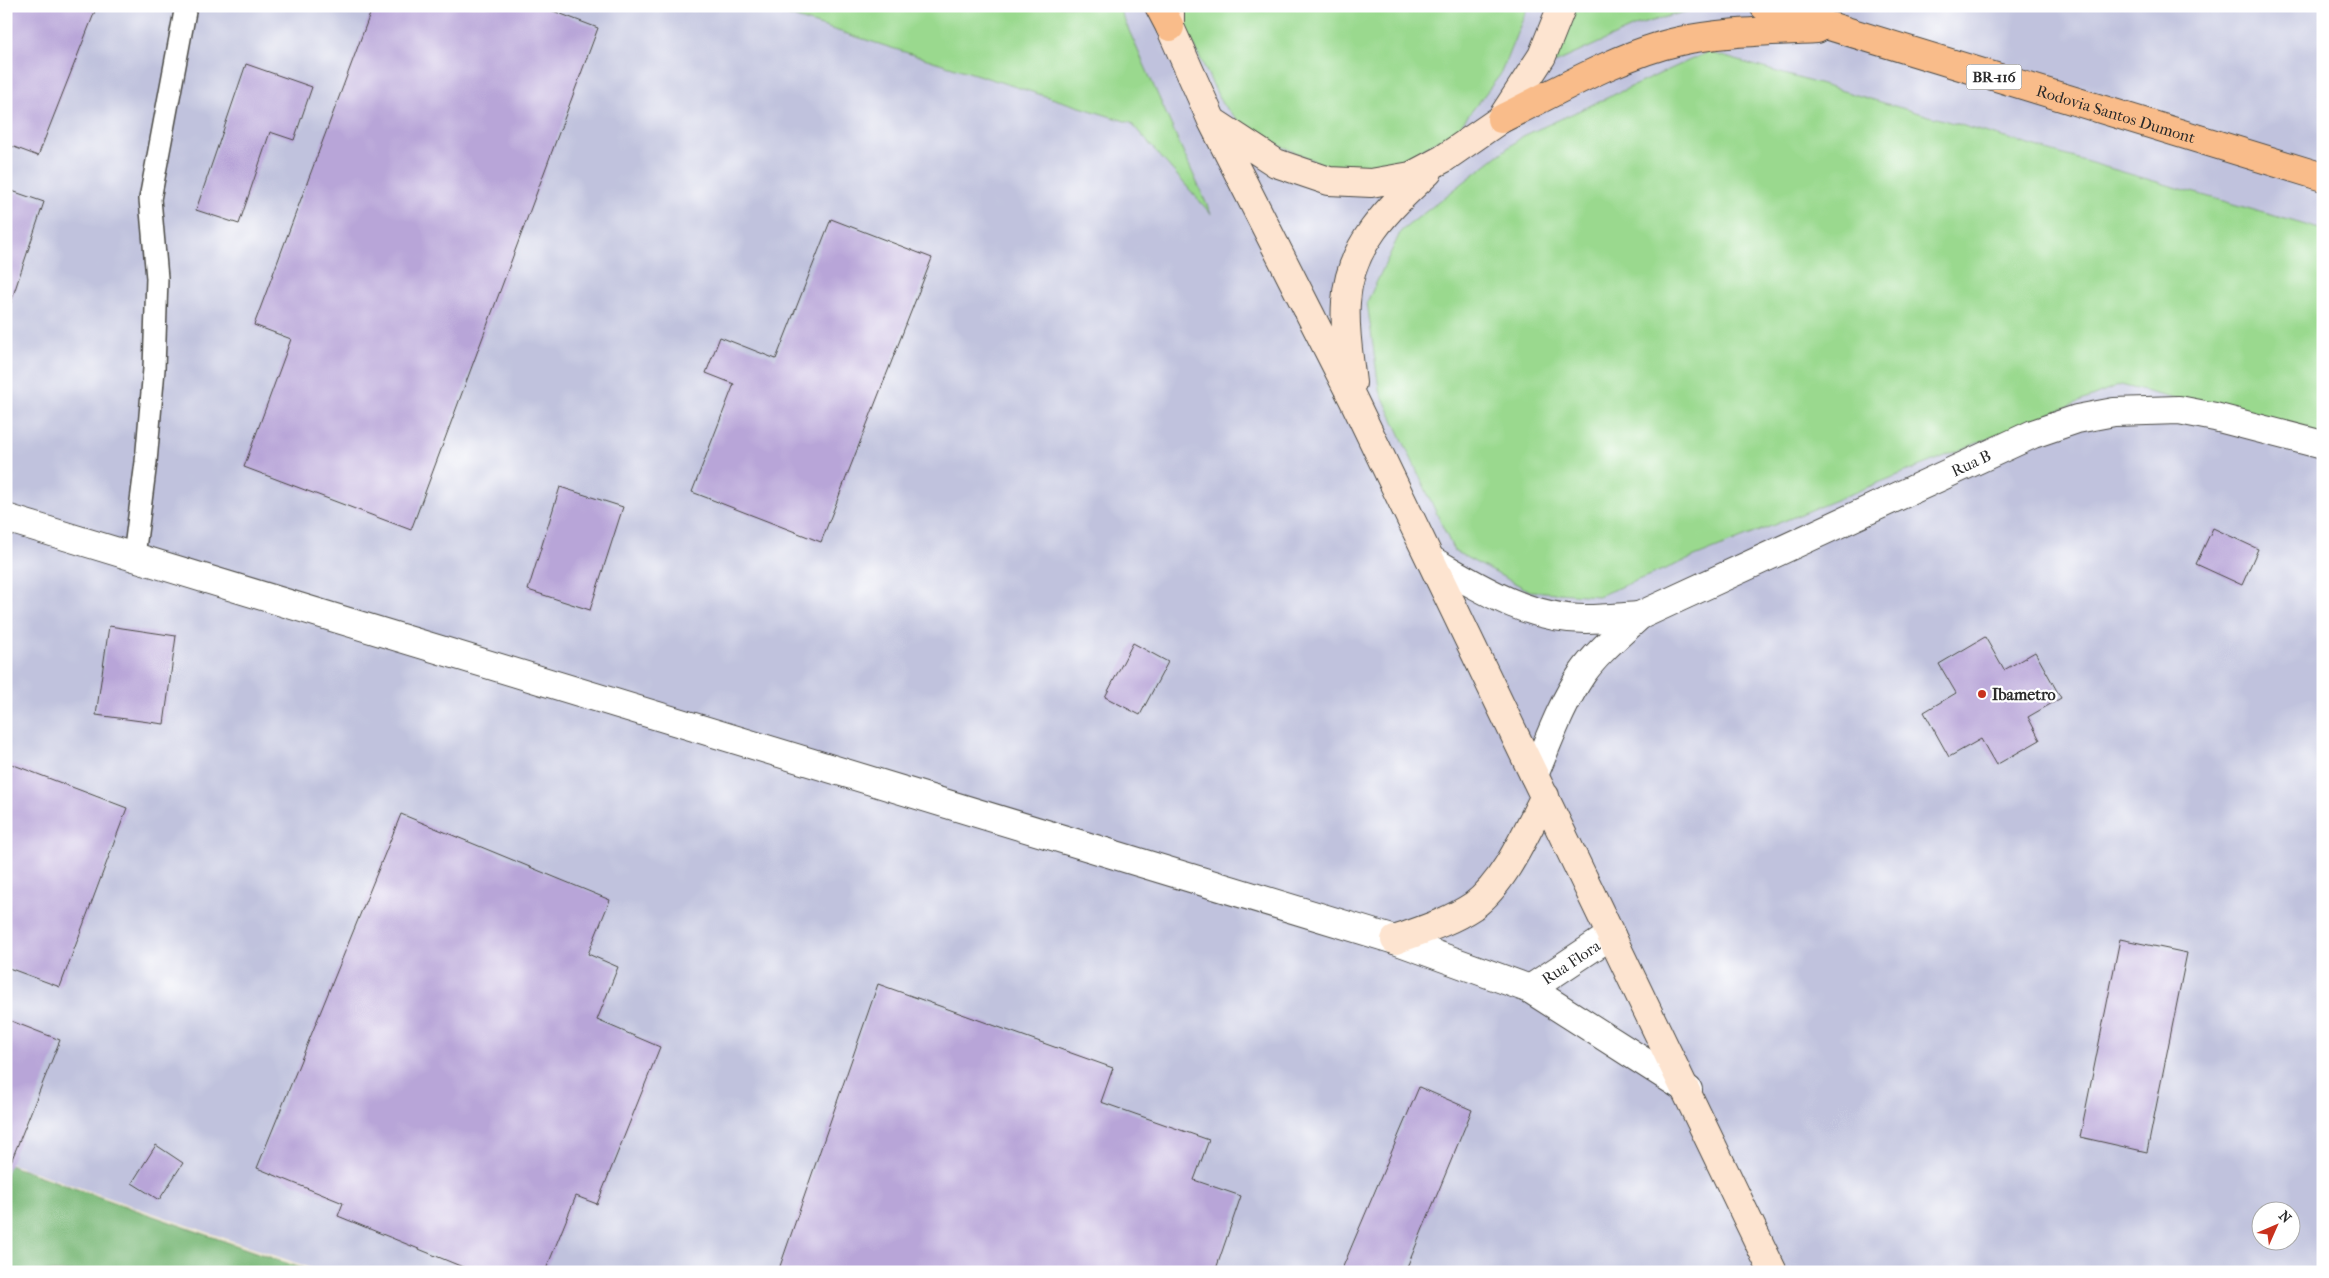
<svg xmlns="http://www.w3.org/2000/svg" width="2329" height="1278" viewBox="0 0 2329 1278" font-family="'IM FELL French Canon',serif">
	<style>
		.industrial { fill: #c0c2dd; fill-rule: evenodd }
		.green { fill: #9ad98e; stroke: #62825c }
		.forest { fill: #7bb979; stroke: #537252 }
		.building { fill: #b8a5d8 }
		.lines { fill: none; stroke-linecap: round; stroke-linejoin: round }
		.lane-casing { stroke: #494844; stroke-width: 24 }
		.street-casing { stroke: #494844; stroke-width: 30 }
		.secondary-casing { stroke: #494844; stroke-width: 30 }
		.highway-casing { stroke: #494844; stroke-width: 30 }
		.lane { stroke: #fff; stroke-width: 21 }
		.street { stroke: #fff; stroke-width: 28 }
		.secondary { stroke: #fde4d0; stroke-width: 28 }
		.highway { stroke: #f9bc8a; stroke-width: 28 }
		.poi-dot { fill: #c8321e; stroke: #fff; stroke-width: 2 }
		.labels { text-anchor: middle; stroke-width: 4.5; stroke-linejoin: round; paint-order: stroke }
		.shield { fill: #fff; stroke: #6b6b6b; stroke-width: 1 }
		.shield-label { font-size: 15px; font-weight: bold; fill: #2b2b2b }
		.street-label { font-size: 16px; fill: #2b2b2b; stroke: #fff }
		.poi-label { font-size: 16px; font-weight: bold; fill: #2b2b2b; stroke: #fff; text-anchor: start }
	</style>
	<rect width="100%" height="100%" fill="#fff"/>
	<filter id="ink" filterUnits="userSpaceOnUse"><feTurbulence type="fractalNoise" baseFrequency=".02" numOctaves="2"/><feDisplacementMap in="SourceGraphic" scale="10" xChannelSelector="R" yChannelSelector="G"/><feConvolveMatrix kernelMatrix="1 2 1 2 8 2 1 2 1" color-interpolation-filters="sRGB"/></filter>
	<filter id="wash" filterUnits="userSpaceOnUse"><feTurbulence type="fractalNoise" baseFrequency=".0096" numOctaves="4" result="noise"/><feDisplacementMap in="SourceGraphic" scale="20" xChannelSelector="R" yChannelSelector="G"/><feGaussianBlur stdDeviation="1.12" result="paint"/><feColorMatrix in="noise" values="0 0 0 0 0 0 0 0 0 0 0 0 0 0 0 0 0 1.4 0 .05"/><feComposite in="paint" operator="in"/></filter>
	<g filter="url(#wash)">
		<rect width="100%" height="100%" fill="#f1ead1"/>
		<path class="industrial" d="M 6,6 L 2323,6 L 2323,1272 L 322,1272 L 6,1162 ZM 2262,1210 L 2292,1210 L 2292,1240 L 2262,1240 Z"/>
		<path class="green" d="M 758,6 L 1118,6 L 1211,214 L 1131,123 Z
			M 1182,6 L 1528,6 L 1500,75 L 1456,131 L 1391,165 L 1326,166 L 1250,132 L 1222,104 L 1181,18 Z
			M 1573,6 L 1678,6 L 1691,10 L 1638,25 L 1544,68 Z
			M 1708,52 L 2323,230 L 2323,437 L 2121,385 L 1598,596 L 1530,591 L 1454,551 L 1379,389 L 1367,302 L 1401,231 L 1523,136 Z"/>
		<path class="forest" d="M 6,1164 L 312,1272 L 6,1272 Z"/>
		<g id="blocks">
			<path class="building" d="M 6,6 L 97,6 L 38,156 L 6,144 Z
				M 373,6 L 540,6 L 598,28 L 411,530 L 244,467 L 291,339 L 254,325 Z
				M 246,64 L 312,87 L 294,140 L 270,132 L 239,224 L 196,210 Z
				M 6,189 L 44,202 L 7,314 L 6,314 Z
				M 831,219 L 932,258 L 821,542 L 692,492 L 734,384 L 706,373 L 720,337 L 776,359 Z
				M 560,487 L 623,507 L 590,610 L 528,590 Z
				M 2213,528 L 2258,549 L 2242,585 L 2196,564 Z
				M 109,626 L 176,636 L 164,724 L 96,715 Z
				M 1985,637 L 2004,670 L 2035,652 L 2061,698 L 2028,717 L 2040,740 L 1996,765 L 1981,739 L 1949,757 L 1924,712 L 1956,693 L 1939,664 Z
				M 1133,643 L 1168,662 L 1140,715 L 1105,697 Z
				M 6,762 L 127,808 L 60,987 L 6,967 L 6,952 L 9,944 L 6,943 Z
				M 401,814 L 610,900 L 588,954 L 618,967 L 597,1020 L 660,1047 L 597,1204 L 576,1196 L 545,1272 L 475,1272 L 338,1216 L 343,1203 L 257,1168 Z
				M 2120,939 L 2187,953 L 2147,1152 L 2080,1137 Z
				M 878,984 L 1113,1068 L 1101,1102 L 1209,1140 L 1194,1180 L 1241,1196 L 1215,1272 L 778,1272 Z
				M 6,1019 L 60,1040 L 6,1174 Z
				M 1419,1087 L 1472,1110 L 1405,1272 L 1348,1272 L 1342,1269 Z
				M 156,1145 L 183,1163 L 159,1200 L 132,1183 Z"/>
		</g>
	</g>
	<g filter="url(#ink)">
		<use href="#blocks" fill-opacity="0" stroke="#494844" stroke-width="1"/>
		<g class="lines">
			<g class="lane-casing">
				<path id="lane" d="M 134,556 L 146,462 L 154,369 L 157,278 L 150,199 L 186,6"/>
			</g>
			<g class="street-casing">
				<g id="street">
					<path d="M 6,518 L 1395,940 L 1530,989 L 1688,1090"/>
					<path d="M 1431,560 C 1480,588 1527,619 1586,619 C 1604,619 1622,617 1639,616"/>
					<path id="s1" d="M 1534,775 C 1549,740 1561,705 1582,674 C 1597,652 1620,634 1639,616 L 2033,434 L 2077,419 L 2114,412 L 2179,410 L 2215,417 L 2323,445"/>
					<path id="s2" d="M 1530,989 L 1611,935"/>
				</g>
			</g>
			<g class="secondary-casing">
				<path id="secondary" d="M 1170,6 L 1170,27 L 1212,121 L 1276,163 L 1329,181 L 1371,183 L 1411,176 L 1443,159 L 1501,119 L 1542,56 L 1562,6
					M 1212,121 L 1353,399 L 1773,1272
					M 1352,383 C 1349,356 1344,329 1346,302 C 1349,245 1389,208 1428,172
					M 1395,940 C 1422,930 1449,922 1473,906 C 1505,883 1527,830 1545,796"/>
			</g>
			<g class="highway-casing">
				<g id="highway">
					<path d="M 1159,6 L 1170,27"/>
					<path id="s3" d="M 1764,6 L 2323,177"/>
					<path d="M 1501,119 C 1556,92 1620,54 1680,41 C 1724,31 1771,32 1817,29"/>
				</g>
			</g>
			<use href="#lane" class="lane"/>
			<use href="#street" class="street"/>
			<use href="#secondary" class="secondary"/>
			<use href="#highway" class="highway"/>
		</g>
	</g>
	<circle class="poi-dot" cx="1982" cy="694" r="5"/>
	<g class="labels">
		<rect class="shield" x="1966.5" y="64.5" width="55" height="25" rx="4"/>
		<g class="shield-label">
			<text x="1994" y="82">BR-116</text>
		</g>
		<g class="street-label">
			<text dy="6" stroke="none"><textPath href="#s3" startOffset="368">Rodovia Santos Dumont</textPath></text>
			<text dy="6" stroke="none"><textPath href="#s1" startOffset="559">Rua B</textPath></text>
			<text dy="6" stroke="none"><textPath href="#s2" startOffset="49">Rua Flora</textPath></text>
		</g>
		<g class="poi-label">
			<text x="1992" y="700">Ibametro</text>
		</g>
	</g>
	<rect width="2329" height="1278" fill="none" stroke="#fff" stroke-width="25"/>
	<g transform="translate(2276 1226) rotate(45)"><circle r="24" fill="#ffffff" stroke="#aaaaaa"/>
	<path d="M0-4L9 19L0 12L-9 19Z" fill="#c8321e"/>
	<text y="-8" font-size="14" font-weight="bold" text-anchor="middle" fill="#2b2b2b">N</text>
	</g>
</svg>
